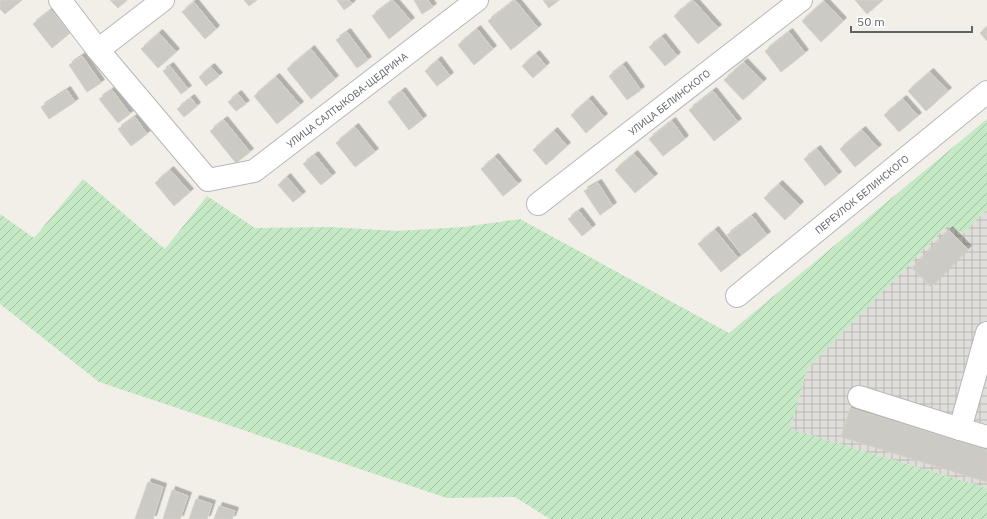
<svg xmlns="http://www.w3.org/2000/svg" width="987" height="519" viewBox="0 0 987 519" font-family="'IBM Plex Sans',sans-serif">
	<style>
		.industrial { fill: url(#industrial-grid) }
		.garden { fill: url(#garden-furrows) }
		.building { fill: #cccac5; stroke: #d6d1c6; filter: url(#shadow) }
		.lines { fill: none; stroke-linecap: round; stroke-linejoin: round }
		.minor-casing { stroke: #b5b8bc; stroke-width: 24 }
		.minor { stroke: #fff; stroke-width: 22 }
		.labels { text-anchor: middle; stroke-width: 3; stroke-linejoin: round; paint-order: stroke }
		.street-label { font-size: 10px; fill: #5f6368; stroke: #fff }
	</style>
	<defs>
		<pattern id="industrial-grid" width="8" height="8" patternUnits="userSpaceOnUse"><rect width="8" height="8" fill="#e0deda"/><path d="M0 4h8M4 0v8" fill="none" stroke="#b9b8b5"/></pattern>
		<pattern id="garden-furrows" width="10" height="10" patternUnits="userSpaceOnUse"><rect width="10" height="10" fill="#c5e8c5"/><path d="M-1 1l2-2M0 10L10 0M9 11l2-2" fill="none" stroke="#a3c0a4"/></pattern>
		<filter id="shadow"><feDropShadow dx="3.5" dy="-3.5" stdDeviation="0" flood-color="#0004"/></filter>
	</defs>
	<rect width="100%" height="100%" fill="#f1efe8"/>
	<path class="industrial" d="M 987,209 L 987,488 L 790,429 L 807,369 L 947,226 L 964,233 Z"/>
	<path class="garden" d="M 987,119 L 987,209 L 964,233 L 947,226 L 807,369 L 790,429 L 987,488 L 987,519 L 550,519 L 515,497 L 447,498 L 99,382 L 0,304 L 0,214 L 34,238 L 83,179 L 165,249 L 207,196 L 255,228 L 330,227 L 397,231 L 463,227 L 520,219 L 729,333 Z"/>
	<path class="building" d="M 0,0 L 22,0 L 5,14 L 0,9 Z
		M 110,0 L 127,0 L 118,8 Z
		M 244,0 L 257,0 L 249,6 Z
		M 337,0 L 349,0 L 352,4 L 344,10 Z
		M 393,0 L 411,21 L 389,39 L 372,16 Z
		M 414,0 L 428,0 L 433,7 L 422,14 Z
		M 515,0 L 538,28 L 511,50 L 488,21 Z
		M 543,0 L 559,0 L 549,8 Z
		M 693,0 L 718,28 L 698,44 L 674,16 Z
		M 855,0 L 883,0 L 867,14 Z
		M 824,1 L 843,21 L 821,42 L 802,21 Z
		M 194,2 L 216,29 L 205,39 L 182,12 Z
		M 51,10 L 70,33 L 52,48 L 33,24 Z
		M 987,27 L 987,41 L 980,33 Z
		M 477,29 L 493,49 L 474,65 L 458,45 Z
		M 347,32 L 368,60 L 357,68 L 336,40 Z
		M 789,32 L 805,53 L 781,72 L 765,51 Z
		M 159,33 L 176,52 L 158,68 L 141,49 Z
		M 662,37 L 677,56 L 665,66 L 649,47 Z
		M 311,49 L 335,79 L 311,99 L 287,69 Z
		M 536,54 L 546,66 L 533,78 L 522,66 Z
		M 82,56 L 101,83 L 87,92 L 69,65 Z
		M 438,60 L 450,76 L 437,86 L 425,71 Z
		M 744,62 L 763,82 L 743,100 L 724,80 Z
		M 623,65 L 641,90 L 627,100 L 609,76 Z
		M 170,66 L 188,89 L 181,94 L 163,71 Z
		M 211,67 L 219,76 L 206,86 L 199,77 Z
		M 930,72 L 948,91 L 926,111 L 908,91 Z
		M 276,77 L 300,105 L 277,124 L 254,96 Z
		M 67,90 L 75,102 L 49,119 L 41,107 Z
		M 112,90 L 130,114 L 118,123 L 99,99 Z
		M 402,91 L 423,119 L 409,130 L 388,102 Z
		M 713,91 L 738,122 L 714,141 L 689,110 Z
		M 238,94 L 246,104 L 236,111 L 228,102 Z
		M 191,98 L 197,106 L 184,117 L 177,109 Z
		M 589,99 L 604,117 L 586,133 L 571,115 Z
		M 903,99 L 918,116 L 899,132 L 884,115 Z
		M 135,117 L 147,134 L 131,146 L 118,129 Z
		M 224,120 L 250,152 L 236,163 L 210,131 Z
		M 672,121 L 685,139 L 663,156 L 649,139 Z
		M 355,127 L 375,152 L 355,167 L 336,143 Z
		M 862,130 L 878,148 L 855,167 L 840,149 Z
		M 554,131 L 567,146 L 546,165 L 533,150 Z
		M 817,149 L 838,175 L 825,186 L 804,159 Z
		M 634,154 L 654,177 L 635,193 L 615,170 Z
		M 315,155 L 332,176 L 321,185 L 303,164 Z
		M 495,157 L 518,184 L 503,196 L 481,169 Z
		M 170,170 L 190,192 L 174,206 L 155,183 Z
		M 287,177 L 302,195 L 293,202 L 278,185 Z
		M 598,183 L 613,206 L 600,215 L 584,191 Z
		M 779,184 L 800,205 L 785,220 L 764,198 Z
		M 579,211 L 592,228 L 582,236 L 568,219 Z
		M 752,216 L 767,235 L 742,255 L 727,235 Z
		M 715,230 L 738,258 L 721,272 L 698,244 Z
		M 949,230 L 968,249 L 931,287 L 912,268 Z
		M 850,408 L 987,450 L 987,482 L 841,437 Z
		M 148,482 L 163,487 L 153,519 L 135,519 Z
		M 172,490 L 188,496 L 180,519 L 163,519 Z
		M 196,499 L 212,504 L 207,519 L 189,519 Z
		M 219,506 L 235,511 L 232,519 L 214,519 Z"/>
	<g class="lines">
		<g class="minor-casing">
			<g id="minor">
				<path id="s1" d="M 60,0 L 98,50 L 208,180 L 254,171 L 477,0"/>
				<path d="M 98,50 L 163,0"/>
				<path id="s2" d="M 538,204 L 801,0"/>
				<path id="s3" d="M 737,296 L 987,92"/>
				<path d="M 987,333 L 960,429 L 987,437"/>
				<path d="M 859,397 L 960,429"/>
			</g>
		</g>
		<use href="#minor" class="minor"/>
	</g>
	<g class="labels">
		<g class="street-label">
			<text dy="4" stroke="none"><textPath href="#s1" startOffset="397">УЛИЦА САЛТЫКОВА-ЩЕДРИНА</textPath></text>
			<text dy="4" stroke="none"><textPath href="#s2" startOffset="166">УЛИЦА БЕЛИНСКОГО</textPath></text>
			<text dy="4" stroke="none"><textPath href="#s3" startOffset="161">ПЕРЕУЛОК БЕЛИНСКОГО</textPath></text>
		</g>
	</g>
	<path d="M851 26v6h121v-6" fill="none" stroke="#5f6368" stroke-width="2"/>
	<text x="857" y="26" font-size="12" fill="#5f6368" stroke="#ffffff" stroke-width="3" paint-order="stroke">50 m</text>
</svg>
